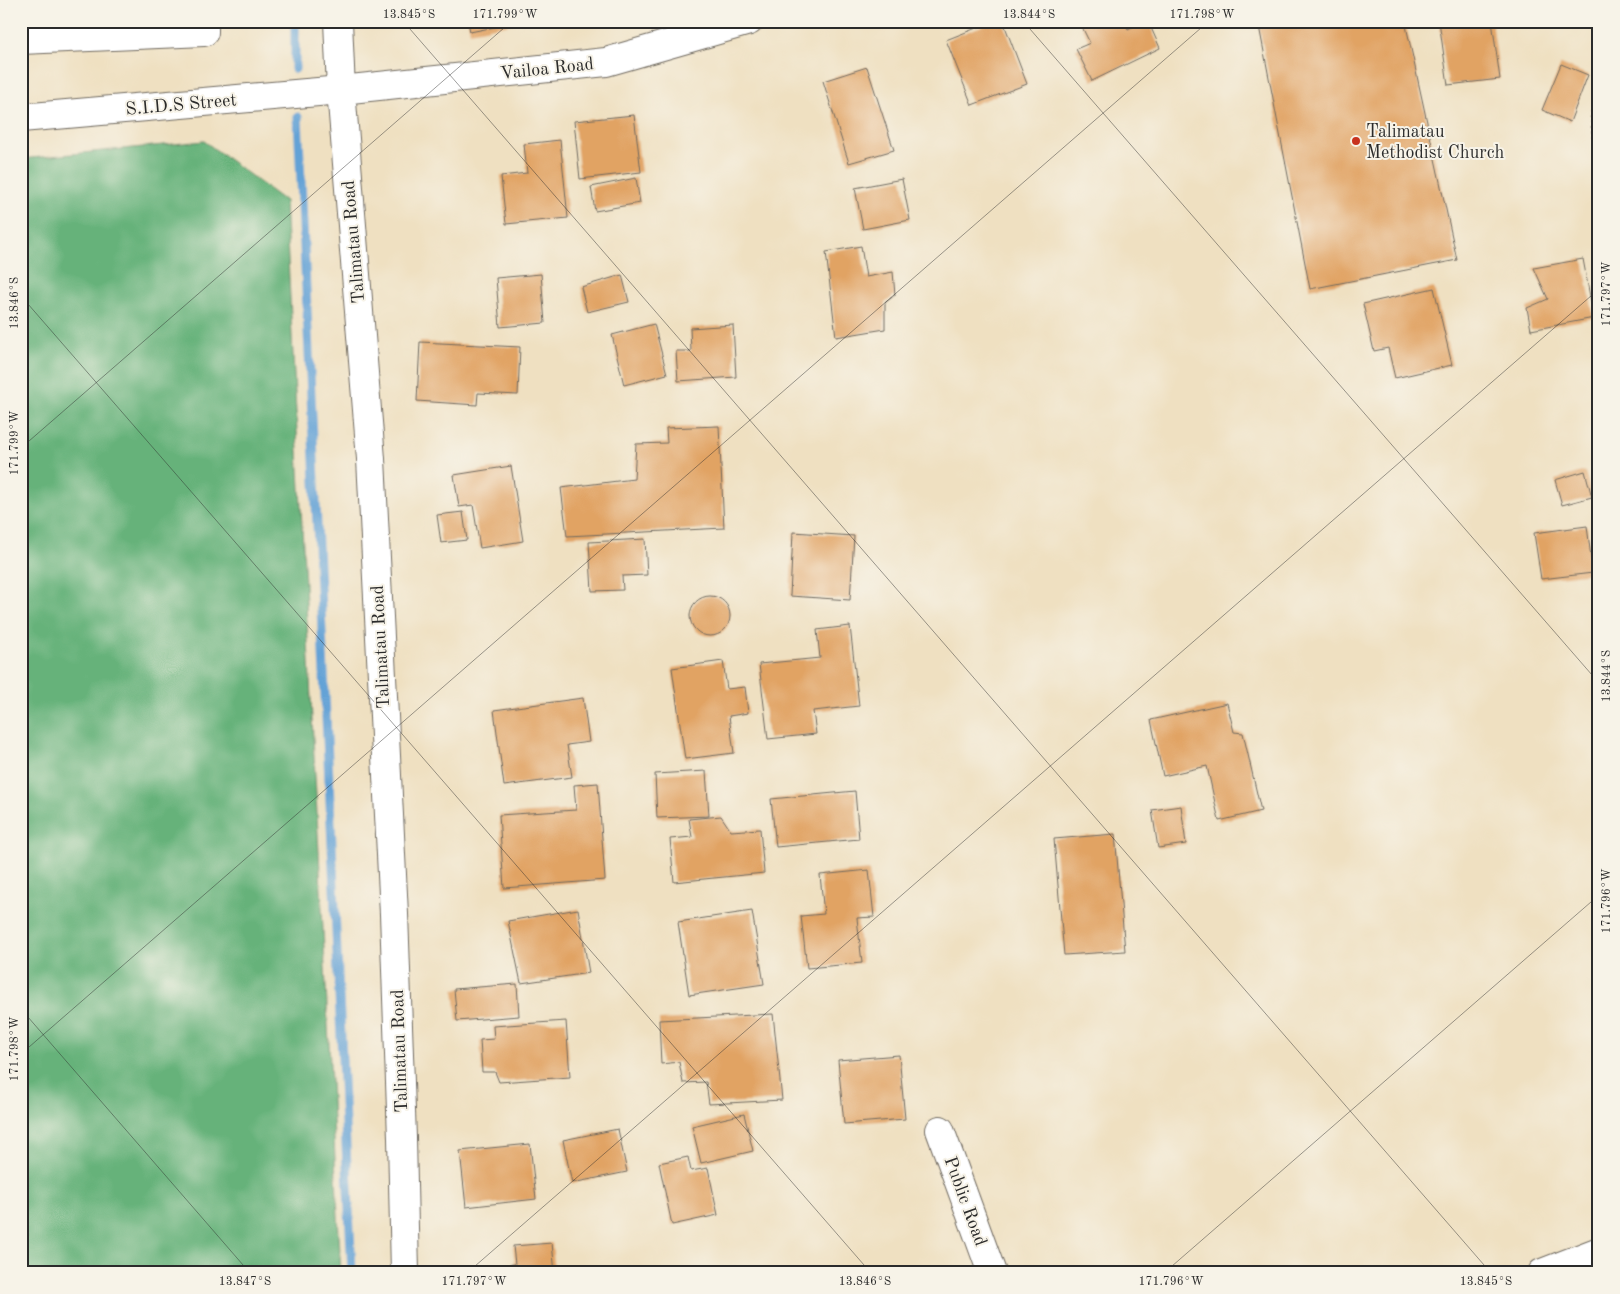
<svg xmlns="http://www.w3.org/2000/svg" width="1620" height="1294" viewBox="0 0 1620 1294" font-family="'Old Standard TT',serif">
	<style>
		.forest { fill: #66b27a; stroke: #486e52 }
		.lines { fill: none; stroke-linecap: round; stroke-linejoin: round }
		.stream { stroke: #64a2d6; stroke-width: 9 }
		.building { fill: #e1a363 }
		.minor-casing { stroke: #706a60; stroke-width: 30 }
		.major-casing { stroke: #706a60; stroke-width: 30 }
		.path { stroke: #706a60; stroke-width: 3; stroke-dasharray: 1 4; stroke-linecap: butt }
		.minor { stroke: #fff; stroke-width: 28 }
		.major { stroke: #fff; stroke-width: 28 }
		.ticks { fill: none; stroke: #2b2b2b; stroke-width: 1; stroke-opacity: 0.45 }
		.poi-dot { fill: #c8321e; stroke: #f7f3e8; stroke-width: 2 }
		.labels { text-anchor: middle; stroke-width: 4; stroke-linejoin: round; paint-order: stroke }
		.street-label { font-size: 18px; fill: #2b2b2b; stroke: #f7f3e8 }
		.poi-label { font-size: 18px; fill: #2b2b2b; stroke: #f7f3e8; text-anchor: start }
		.neatline { fill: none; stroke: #2b2b2b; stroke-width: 2 }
		.ticks-label { font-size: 12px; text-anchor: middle; fill: #2b2b2b }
	</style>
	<rect width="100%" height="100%" fill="#f7f3e8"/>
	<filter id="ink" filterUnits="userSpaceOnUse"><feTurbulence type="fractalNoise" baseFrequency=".02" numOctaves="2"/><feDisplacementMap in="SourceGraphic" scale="10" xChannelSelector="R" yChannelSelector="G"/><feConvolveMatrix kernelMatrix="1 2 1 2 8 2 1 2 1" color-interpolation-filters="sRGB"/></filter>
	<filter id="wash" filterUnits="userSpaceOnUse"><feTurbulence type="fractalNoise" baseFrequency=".0096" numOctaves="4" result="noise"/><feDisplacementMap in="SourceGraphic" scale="20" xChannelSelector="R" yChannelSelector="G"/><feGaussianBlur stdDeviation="1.12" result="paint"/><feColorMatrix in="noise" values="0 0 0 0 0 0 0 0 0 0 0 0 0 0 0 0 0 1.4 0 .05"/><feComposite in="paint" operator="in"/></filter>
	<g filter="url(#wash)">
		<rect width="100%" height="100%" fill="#efe0c1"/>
		<path class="forest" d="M 204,141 L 285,201 L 341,1273 L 21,1273 L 21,159 Z"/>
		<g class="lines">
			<path class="stream" d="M 295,21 L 295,69
				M 298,117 L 352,1273"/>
		</g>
		<g id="blocks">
			<path class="building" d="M 468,21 L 520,21 L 520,22 L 470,32 Z
				M 994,21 L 1003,21 L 1027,84 L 972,105 L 946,40 Z
				M 1082,21 L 1124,21 L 1128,29 L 1144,21 L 1148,21 L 1160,48 L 1092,81 L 1076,49 L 1090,43 L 1080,23 Z
				M 1258,21 L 1405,21 L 1457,260 L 1310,289 Z
				M 1439,21 L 1492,21 L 1500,79 L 1448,85 Z
				M 1561,64 L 1588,75 L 1570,122 L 1542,110 Z
				M 867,67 L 894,150 L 849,163 L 823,81 Z
				M 634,115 L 641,172 L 580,179 L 574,121 Z
				M 560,140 L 568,218 L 506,224 L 501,176 L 527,173 L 524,144 Z
				M 636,178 L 640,203 L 595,211 L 591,187 Z
				M 902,179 L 910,220 L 863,229 L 855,188 Z
				M 861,246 L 866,277 L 893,272 L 895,295 L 885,303 L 885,329 L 836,337 L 826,252 Z
				M 1583,259 L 1594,318 L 1531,330 L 1527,308 L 1548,299 L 1534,268 Z
				M 541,274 L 545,323 L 500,327 L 496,278 Z
				M 622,275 L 629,302 L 587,312 L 581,287 Z
				M 1434,288 L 1452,365 L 1395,378 L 1388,348 L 1374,351 L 1363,304 Z
				M 654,324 L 667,374 L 624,385 L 612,335 Z
				M 733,325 L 736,377 L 678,381 L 676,351 L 691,351 L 690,328 Z
				M 420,342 L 520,347 L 518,395 L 478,393 L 477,405 L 417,401 Z
				M 719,426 L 724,528 L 567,536 L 561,488 L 634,479 L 636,444 L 667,443 L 666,428 Z
				M 511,466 L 523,541 L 480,548 L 473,505 L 459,507 L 454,475 Z
				M 1585,471 L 1592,497 L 1562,505 L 1555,480 Z
				M 463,512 L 467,540 L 441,543 L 437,515 Z
				M 1587,526 L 1593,573 L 1541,579 L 1534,533 Z
				M 793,532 L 854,536 L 850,600 L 790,596 Z
				M 645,539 L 647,575 L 622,576 L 623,590 L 592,591 L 589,542 Z
				M690 616a20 20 0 1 1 40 0a20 20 0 1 1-40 0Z
				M 850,626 L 859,706 L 813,711 L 816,734 L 768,739 L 759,664 L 820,658 L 817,630 Z
				M 723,661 L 727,689 L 745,687 L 748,713 L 729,716 L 734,753 L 685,759 L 672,668 Z
				M 583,698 L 589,742 L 567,745 L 572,777 L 504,786 L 494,710 Z
				M 1227,703 L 1234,732 L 1243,733 L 1261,811 L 1219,821 L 1207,766 L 1163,776 L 1151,720 Z
				M 706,771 L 709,816 L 657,818 L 655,774 Z
				M 598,783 L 605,880 L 504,888 L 499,815 L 576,810 L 574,785 Z
				M 855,791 L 859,839 L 776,847 L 771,799 Z
				M 1181,806 L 1186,844 L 1158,848 L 1152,810 Z
				M 721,816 L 731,831 L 760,829 L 764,873 L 674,882 L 670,839 L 692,837 L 689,819 Z
				M 1115,834 L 1125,951 L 1064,955 L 1054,839 Z
				M 869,870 L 874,917 L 857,918 L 862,963 L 807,968 L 801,916 L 824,914 L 820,875 Z
				M 578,909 L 589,973 L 521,983 L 508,921 Z
				M 752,911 L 764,984 L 689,995 L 678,922 Z
				M 517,984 L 519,1016 L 457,1021 L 454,989 Z
				M 773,1014 L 782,1100 L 709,1104 L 706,1082 L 683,1083 L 679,1062 L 661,1064 L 659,1020 Z
				M 566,1021 L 570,1077 L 499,1082 L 495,1072 L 482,1072 L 480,1040 L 494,1039 L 493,1026 Z
				M 899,1055 L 905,1119 L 844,1124 L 838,1060 Z
				M 744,1114 L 753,1151 L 701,1163 L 692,1126 Z
				M 618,1129 L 627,1172 L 572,1183 L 563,1140 Z
				M 530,1144 L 536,1199 L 466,1207 L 460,1151 Z
				M 688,1157 L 691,1171 L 708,1168 L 718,1215 L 672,1225 L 659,1163 Z
				M 552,1243 L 555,1273 L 491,1273 L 490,1266 L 515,1264 L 513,1246 Z"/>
		</g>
	</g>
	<g filter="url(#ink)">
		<use href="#blocks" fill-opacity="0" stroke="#706a60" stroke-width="1"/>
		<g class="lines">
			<g class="minor-casing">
				<path id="minor" d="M 21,40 L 204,32 L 204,21
					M 21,118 L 341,90
					M 940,1130 L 992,1273
					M 1542,1273 L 1599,1251"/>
			</g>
			<g class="major-casing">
				<path id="major" d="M 338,21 L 341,90 L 371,459 L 394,914 L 402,1138 L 405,1273
					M 341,90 L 606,62 L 749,21"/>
			</g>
			<path class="path" d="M 1599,93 L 1591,114 L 1593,138 L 1599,153"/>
			<use href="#minor" class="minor"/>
			<use href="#major" class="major"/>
		</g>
	</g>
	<path class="ticks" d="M 403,21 L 1491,1273M 1023,21 L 1599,683M 21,296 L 871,1273M 21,448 L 512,21M 21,1009 L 250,1273M 21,1054 L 1209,21M 467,1273 L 1599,289M 1164,1273 L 1599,895"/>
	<circle class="poi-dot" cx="1356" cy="141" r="5"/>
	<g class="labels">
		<g class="street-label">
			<text transform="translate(547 68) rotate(-6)" y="6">Vailoa Road</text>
			<text transform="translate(181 104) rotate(-5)" y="6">S.I.D.S Street</text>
			<text transform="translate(353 242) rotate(-95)" y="6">Talimatau Road</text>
			<text transform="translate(380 647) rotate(-93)" y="6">Talimatau Road</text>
			<text transform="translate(399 1051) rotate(-92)" y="6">Talimatau Road</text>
			<text transform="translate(966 1201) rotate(70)" y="6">Public Road</text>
		</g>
		<g class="poi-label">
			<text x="1366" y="137">Talimatau<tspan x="1366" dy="21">Methodist Church</tspan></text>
		</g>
	</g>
	<rect width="1620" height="1294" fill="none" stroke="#f7f3e8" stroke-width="55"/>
	<rect x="28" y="28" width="1564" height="1238" class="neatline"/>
	<g class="ticks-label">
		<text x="409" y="18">13.845°S</text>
		<text x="505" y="18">171.799°W</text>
		<text x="1029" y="18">13.844°S</text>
		<text x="1202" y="18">171.798°W</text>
		<text transform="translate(1606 294) rotate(-90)" y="4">171.797°W</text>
		<text transform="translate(14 303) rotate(-90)" y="4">13.846°S</text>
		<text transform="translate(14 443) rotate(-90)" y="4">171.799°W</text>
		<text transform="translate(1606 676) rotate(-90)" y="4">13.844°S</text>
		<text transform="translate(1606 901) rotate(-90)" y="4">171.796°W</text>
		<text transform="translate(14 1049) rotate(-90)" y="4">171.798°W</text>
		<text x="245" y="1285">13.847°S</text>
		<text x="474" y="1285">171.797°W</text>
		<text x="865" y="1285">13.846°S</text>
		<text x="1171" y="1285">171.796°W</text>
		<text x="1486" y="1285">13.845°S</text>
	</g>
</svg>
